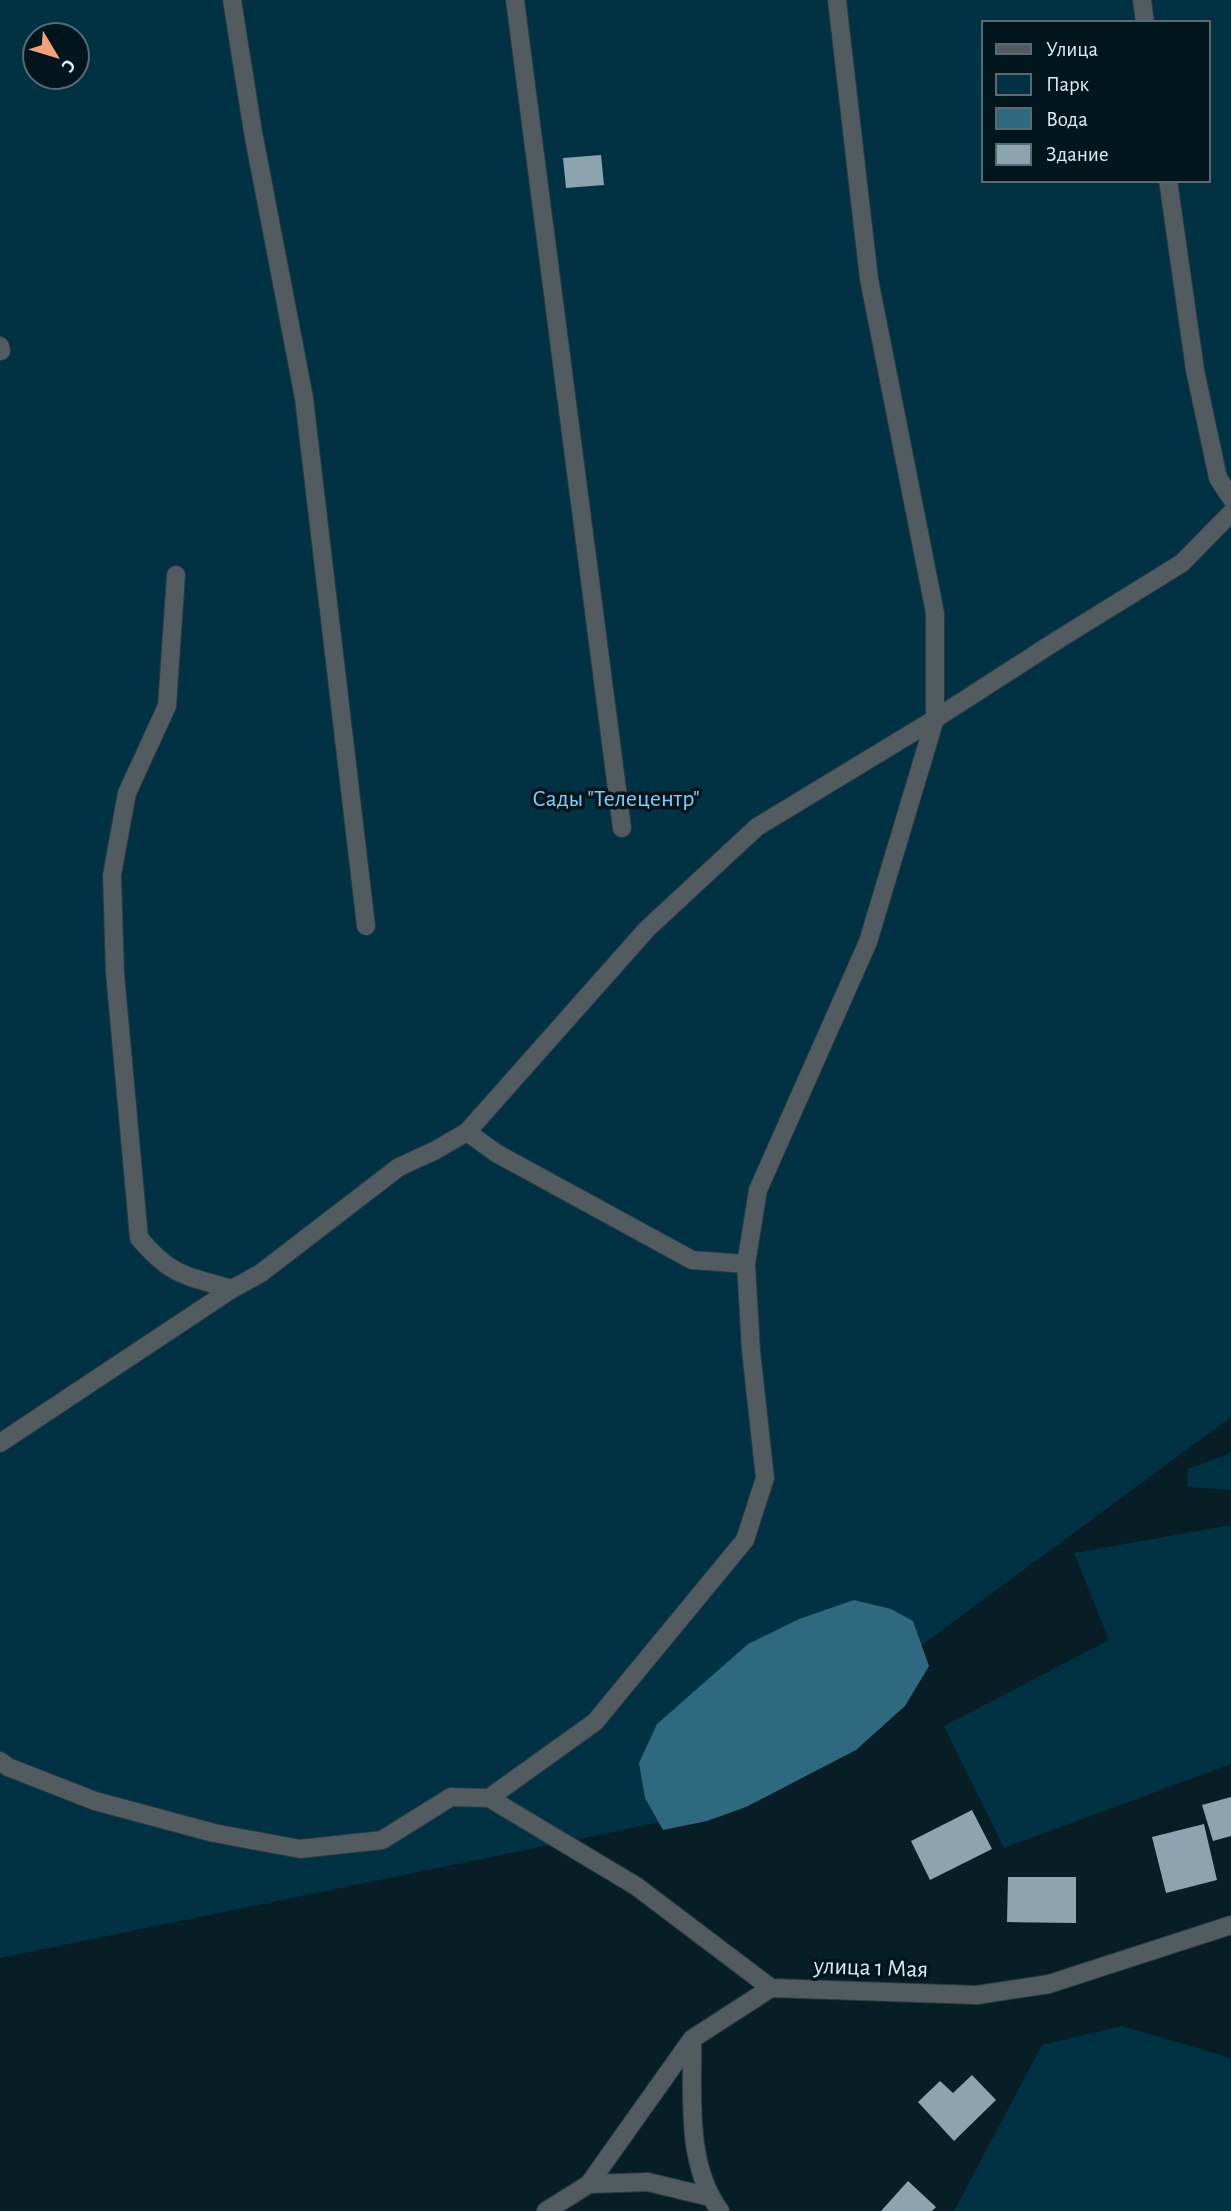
<svg xmlns="http://www.w3.org/2000/svg" width="1231" height="2211" viewBox="0 0 1231 2211" font-family="'Alegreya Sans',sans-serif">
	<style>
		.green { fill: #003243; fill-rule: evenodd }
		.water { fill: #2e6980 }
		.building { fill: #8ba4b0 }
		.lines { fill: none; stroke-linecap: round; stroke-linejoin: round }
		.minor-casing { stroke: #263b43; stroke-width: 20 }
		.minor { stroke: #515b60; stroke-width: 18 }
		.labels { text-anchor: middle; stroke-width: 7; stroke-linejoin: round; paint-order: stroke }
		.park-label { font-size: 24px; fill: #78d2f8; stroke: #01151d }
		.street-label { font-size: 24px; fill: #deecf2; stroke: #01151d }
	</style>
	<rect width="100%" height="100%" fill="#081e27"/>
	<path class="green" d="M 0,0 L 1231,0 L 1231,1417 L 690,1816 L 0,1958 ZM 984,23 L 1208,23 L 1208,180 L 984,180 ZM 35,35 L 77,35 L 77,77 L 35,77 Z
		M 1231,1451 L 1231,1490 L 1187,1487 L 1188,1469 L 1226,1455 Z
		M 1231,1525 L 1231,1764 L 1004,1848 L 944,1726 L 1109,1640 L 1074,1553 Z
		M 1122,2026 L 1231,2058 L 1231,2211 L 954,2211 L 1042,2045 Z"/>
	<path class="water" d="M 854,1600 L 891,1609 L 913,1621 L 929,1666 L 905,1706 L 856,1750 L 746,1807 L 707,1821 L 663,1830 L 645,1798 L 639,1763 L 657,1724 L 748,1644 L 799,1619 Z"/>
	<path class="building" d="M 601,155 L 604,185 L 566,188 L 563,158 Z
		M 1231,1797 L 1231,1836 L 1213,1841 L 1202,1805 Z
		M 972,1810 L 992,1849 L 930,1880 L 911,1841 Z
		M 1204,1824 L 1217,1880 L 1166,1893 L 1152,1837 Z
		M 1008,1877 L 1076,1877 L 1076,1923 L 1007,1922 Z
		M 972,2075 L 996,2100 L 954,2141 L 918,2102 L 940,2081 L 953,2093 Z
		M 908,2181 L 936,2207 L 932,2211 L 881,2211 Z"/>
	<g class="lines">
		<g class="minor-casing">
			<path id="minor" d="M 232,0 L 253,132 L 304,398 L 366,926
				M 515,0 L 622,828
				M 1142,0 L 1145,23
				M 1168,180 L 1195,370 L 1218,478 L 1231,498
				M 0,346 L 1,351
				M 176,575 L 167,706 L 127,793 L 112,875 L 115,973 L 139,1238 C 171,1276 186,1276 232,1289
				M 467,1132 L 496,1153 L 692,1260 L 746,1264
				M 0,1443 L 232,1289 L 261,1273 L 399,1167 L 434,1151 L 467,1132 L 647,929 L 757,827 L 935,719 L 1056,641 L 1182,563 L 1231,513
				M 0,1761 L 8,1767 L 95,1801 L 214,1833 L 300,1849 L 382,1840 L 451,1797 L 489,1798
				M 771,1988 L 636,1886 L 489,1798 L 595,1722 L 745,1540 L 765,1478 L 751,1351 L 746,1264 L 758,1190 L 868,942 L 935,719 L 935,613 L 869,279 L 837,0
				M 692,2039 C 693,2094 685,2164 720,2211
				M 589,2184 L 692,2039 L 771,1988 L 977,1995 L 1049,1984 L 1231,1925
				M 546,2211 L 589,2184 L 648,2182 L 710,2197"/>
		</g>
		<use href="#minor" class="minor"/>
	</g>
	<g class="labels">
		<g class="park-label">
			<text x="616" y="806">Сады "Телецентр"</text>
		</g>
		<g class="street-label">
			<text transform="translate(871 1967) rotate(2)" y="8">улица 1 Мая</text>
		</g>
	</g>
	<rect x="982" y="21" width="228" height="161" fill="#01151d" stroke="#596b72" stroke-width="2"/>
	<rect x="996" y="44" width="35" height="10" fill="#515b60" stroke="#596b72" stroke-width="2"/>
	<text x="1046" y="56" font-size="21" fill="#deecf2">Улица</text>
	<rect x="996" y="74" width="35" height="21" fill="#003243" stroke="#596b72" stroke-width="2"/>
	<text x="1046" y="91" font-size="21" fill="#deecf2">Парк</text>
	<rect x="996" y="108" width="35" height="21" fill="#2e6980" stroke="#596b72" stroke-width="2"/>
	<text x="1046" y="126" font-size="21" fill="#deecf2">Вода</text>
	<rect x="996" y="144" width="35" height="21" fill="#8ba4b0" stroke="#596b72" stroke-width="2"/>
	<text x="1046" y="161" font-size="21" fill="#deecf2">Здание</text>
	<g transform="translate(56 56) rotate(128)"><circle r="33" fill="#01151d" stroke="#596b72" stroke-width="2"/>
	<path d="M0-5L12 26L0 18L-12 26Z" fill="#f1a27b"/>
	<text y="-10" font-size="19" font-weight="bold" text-anchor="middle" fill="#deecf2">С</text>
	</g>
</svg>
